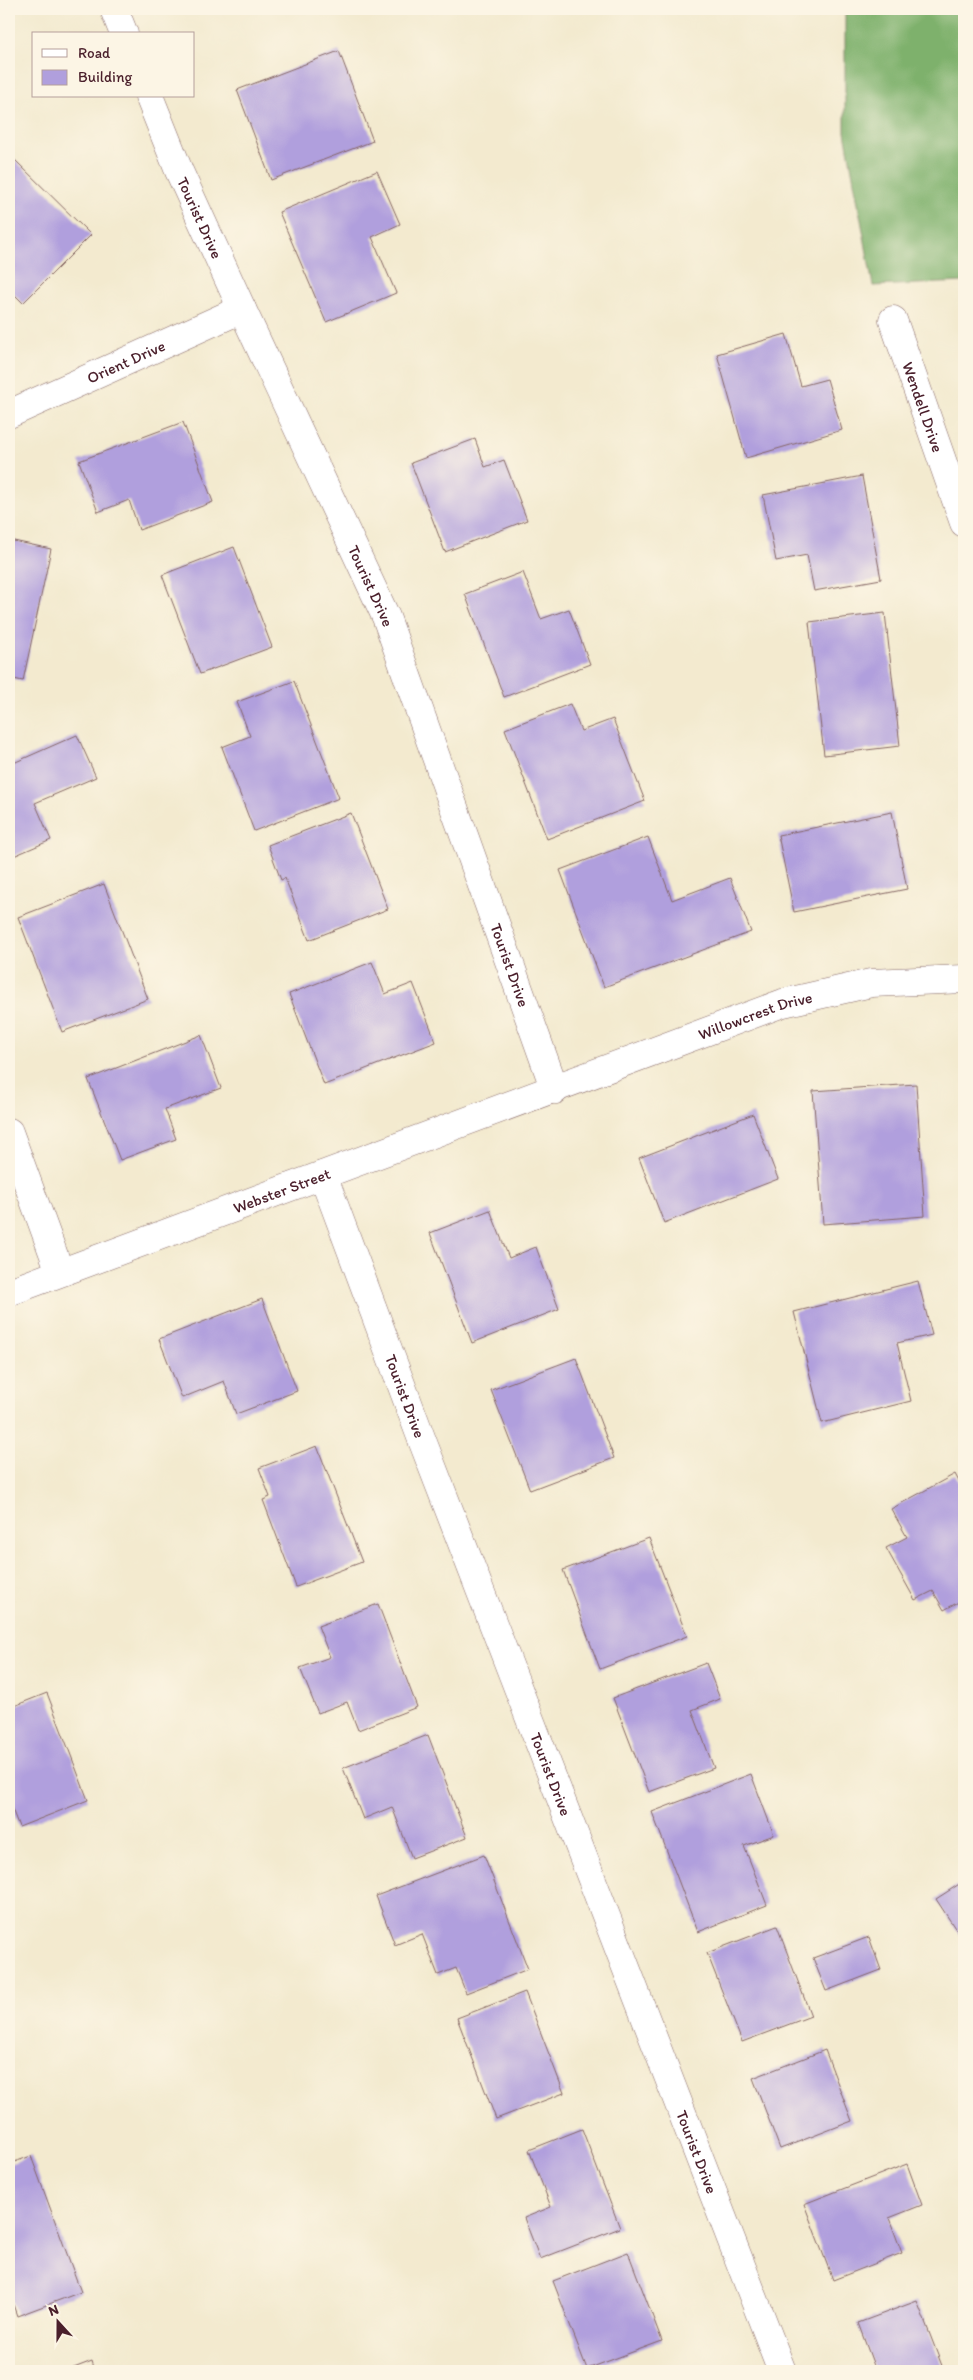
<svg xmlns="http://www.w3.org/2000/svg" width="973" height="2380" viewBox="0 0 973 2380" font-family="Itim,sans-serif">
	<style>
		.forest { fill: #7eb16c; stroke: #64684c }
		.building { fill: #b09fdd }
		.lines { fill: none; stroke-linecap: round; stroke-linejoin: round }
		.minor-casing { stroke: #856664; stroke-width: 29 }
		.tertiary-casing { stroke: #856664; stroke-width: 29 }
		.minor { stroke: #fff; stroke-width: 28 }
		.tertiary { stroke: #fff; stroke-width: 28 }
		.labels { text-anchor: middle; stroke-width: 5; stroke-linejoin: round; paint-order: stroke }
		.street-label { font-size: 16px; fill: #4a1f2b; stroke: #fcf5e5 }
	</style>
	<rect width="100%" height="100%" fill="#fcf5e5"/>
	<filter id="ink" filterUnits="userSpaceOnUse"><feTurbulence type="fractalNoise" baseFrequency=".02" numOctaves="2"/><feDisplacementMap in="SourceGraphic" scale="10" xChannelSelector="R" yChannelSelector="G"/><feConvolveMatrix kernelMatrix="1 2 1 2 8 2 1 2 1" color-interpolation-filters="sRGB"/></filter>
	<filter id="wash" filterUnits="userSpaceOnUse"><feTurbulence type="fractalNoise" baseFrequency=".0096" numOctaves="4" result="noise"/><feDisplacementMap in="SourceGraphic" scale="20" xChannelSelector="R" yChannelSelector="G"/><feGaussianBlur stdDeviation="1.12" result="paint"/><feColorMatrix in="noise" values="0 0 0 0 0 0 0 0 0 0 0 0 0 0 0 0 0 1.4 0 .05"/><feComposite in="paint" operator="in"/></filter>
	<g filter="url(#wash)">
		<rect width="100%" height="100%" fill="#f3eacf"/>
		<path class="forest" d="M 845,9 L 964,9 L 964,282 L 873,286 L 845,132 Z"/>
		<g id="blocks">
			<path class="building" d="M 339,51 L 373,141 L 271,180 L 237,90 Z
				M 13,158 L 91,235 L 23,303 L 9,289 L 9,162 Z
				M 377,171 L 400,224 L 372,237 L 396,293 L 326,322 L 279,212 Z
				M 786,334 L 801,386 L 827,379 L 842,430 L 746,458 L 717,354 Z
				M 183,422 L 213,502 L 139,530 L 129,500 L 98,512 L 79,461 Z
				M 475,439 L 485,467 L 504,460 L 527,520 L 445,552 L 411,463 Z
				M 862,476 L 881,579 L 814,591 L 807,555 L 776,561 L 763,495 Z
				M 9,540 L 51,549 L 23,681 L 9,678 Z
				M 234,547 L 272,647 L 200,674 L 162,575 Z
				M 523,572 L 541,619 L 569,609 L 590,664 L 504,697 L 465,594 Z
				M 885,613 L 900,746 L 824,755 L 809,622 Z
				M 294,681 L 339,798 L 254,831 L 222,747 L 250,736 L 237,702 Z
				M 570,704 L 581,731 L 613,719 L 645,801 L 547,839 L 505,729 Z
				M 77,735 L 96,777 L 35,803 L 51,840 L 9,858 L 9,765 Z
				M 892,812 L 907,889 L 794,912 L 778,835 Z
				M 351,813 L 388,909 L 309,940 L 285,878 L 281,880 L 268,845 Z
				M 648,837 L 672,900 L 730,878 L 751,932 L 604,987 L 560,870 Z
				M 104,884 L 148,999 L 62,1032 L 18,917 Z
				M 372,962 L 385,994 L 413,983 L 436,1042 L 324,1085 L 289,994 Z
				M 201,1035 L 221,1088 L 165,1109 L 176,1139 L 120,1160 L 88,1079 Z
				M 916,1084 L 925,1216 L 823,1224 L 813,1091 Z
				M 753,1114 L 778,1179 L 664,1223 L 639,1158 Z
				M 490,1210 L 509,1258 L 536,1247 L 559,1309 L 472,1343 L 430,1233 Z
				M 918,1281 L 932,1335 L 897,1343 L 911,1401 L 822,1423 L 794,1312 Z
				M 262,1299 L 297,1391 L 236,1414 L 224,1381 L 182,1398 L 159,1339 Z
				M 576,1358 L 614,1458 L 530,1490 L 491,1390 Z
				M 317,1446 L 362,1562 L 296,1587 L 263,1500 L 270,1497 L 259,1468 Z
				M 955,1474 L 964,1491 L 964,1599 L 944,1610 L 933,1591 L 915,1600 L 886,1548 L 907,1537 L 891,1509 Z
				M 649,1538 L 687,1636 L 600,1669 L 563,1570 Z
				M 378,1604 L 417,1707 L 358,1730 L 347,1702 L 318,1713 L 300,1668 L 330,1657 L 318,1626 Z
				M 706,1663 L 720,1699 L 692,1710 L 714,1768 L 649,1792 L 613,1698 Z
				M 47,1693 L 88,1800 L 19,1827 L 9,1801 L 9,1708 Z
				M 428,1735 L 467,1837 L 412,1858 L 392,1807 L 363,1819 L 343,1768 Z
				M 751,1774 L 774,1835 L 744,1846 L 767,1905 L 698,1932 L 652,1812 Z
				M 484,1855 L 528,1969 L 466,1993 L 456,1968 L 438,1975 L 422,1934 L 395,1945 L 376,1896 Z
				M 964,1881 L 964,1942 L 936,1899 Z
				M 777,1926 L 811,2016 L 742,2042 L 707,1953 Z
				M 869,1937 L 881,1970 L 826,1991 L 813,1958 Z
				M 525,1992 L 564,2093 L 496,2119 L 457,2018 Z
				M 825,2050 L 852,2121 L 780,2149 L 753,2078 Z
				M 582,2129 L 620,2228 L 540,2259 L 524,2218 L 551,2207 L 529,2150 Z
				M 31,2156 L 81,2292 L 17,2316 L 9,2293 L 9,2164 Z
				M 907,2164 L 922,2205 L 889,2218 L 902,2253 L 833,2280 L 804,2204 Z
				M 628,2252 L 662,2341 L 587,2369 L 553,2281 Z
				M 917,2301 L 944,2371 L 876,2371 L 858,2323 Z
				M 92,2361 L 95,2371 L 66,2371 Z"/>
		</g>
	</g>
	<g filter="url(#ink)">
		<use href="#blocks" fill-opacity="0" stroke="#856664" stroke-width="1"/>
		<g class="lines">
			<g class="minor-casing">
				<g id="minor">
					<path d="M 114,9 L 124,34"/>
					<path id="s1" d="M 149,96 L 179,171 L 242,309 L 386,617 L 555,1090"/>
					<path id="s2" d="M 893,320 L 964,523"/>
					<path id="s3" d="M 9,414 L 242,309"/>
					<path d="M 9,1132 L 60,1272"/>
					<path id="s4" d="M 323,1175 L 422,1440 L 782,2371"/>
				</g>
			</g>
			<g class="tertiary-casing">
				<g id="tertiary">
					<path id="s5" d="M 9,1292 L 783,1003 L 871,983 L 964,979"/>
				</g>
			</g>
			<use href="#minor" class="minor"/>
			<use href="#tertiary" class="tertiary"/>
		</g>
	</g>
	<g class="labels">
		<g class="street-label">
			<text dy="6" stroke="none"><textPath href="#s1" startOffset="132">Tourist Drive</textPath></text>
			<text dy="6" stroke="none"><textPath href="#s3" startOffset="128">Orient Drive</textPath></text>
			<text dy="6" stroke="none"><textPath href="#s2" startOffset="92">Wendell Drive</textPath></text>
			<text dy="6" stroke="none"><textPath href="#s1" startOffset="538">Tourist Drive</textPath></text>
			<text dy="6" stroke="none"><textPath href="#s1" startOffset="942">Tourist Drive</textPath></text>
			<text dy="6" stroke="none"><textPath href="#s5" startOffset="796">Willowcrest Drive</textPath></text>
			<text dy="6" stroke="none"><textPath href="#s5" startOffset="291">Webster Street</textPath></text>
			<text dy="6" stroke="none"><textPath href="#s4" startOffset="236">Tourist Drive</textPath></text>
			<text dy="6" stroke="none"><textPath href="#s4" startOffset="641">Tourist Drive</textPath></text>
			<text dy="6" stroke="none"><textPath href="#s4" startOffset="1046">Tourist Drive</textPath></text>
		</g>
	</g>
	<rect width="973" height="2380" fill="none" stroke="#fcf5e5" stroke-width="30"/>
	<rect x="32" y="32" width="162" height="65" fill="#fcf5e5" stroke="#b59f9b"/>
	<rect x="42" y="49" width="25" height="8" fill="#ffffff" stroke="#b59f9b"/>
	<text x="78" y="58" font-size="15" fill="#4a1f2b">Road</text>
	<rect x="42" y="70" width="25" height="15" fill="#b09fdd" stroke="#b59f9b"/>
	<text x="78" y="82" font-size="15" fill="#4a1f2b">Building</text>
	<g transform="translate(58 2322) rotate(339)" stroke="#fcf5e5" stroke-width="4" paint-order="stroke">
	<path d="M0-4L9 19L0 12L-9 19Z" fill="#4a1f2b"/>
	<text y="-8" font-size="14" font-weight="bold" text-anchor="middle" fill="#4a1f2b">N</text>
	</g>
</svg>
